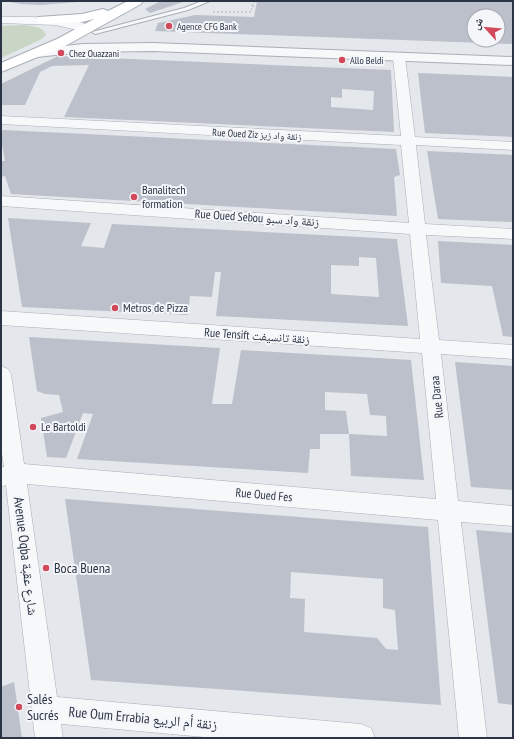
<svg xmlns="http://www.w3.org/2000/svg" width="514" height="739" viewBox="0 0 514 739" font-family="'PT Sans Narrow','Noto Naskh Arabic',sans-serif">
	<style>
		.green { fill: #c9d6c5 }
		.building { fill: #bbc0ca; fill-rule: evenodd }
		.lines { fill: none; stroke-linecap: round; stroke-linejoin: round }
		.service-casing { stroke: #a9aeb7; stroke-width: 2 }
		.minor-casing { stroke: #a9aeb7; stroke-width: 1 }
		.tertiary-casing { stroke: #a9aeb7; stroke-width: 2 }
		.secondary-casing { stroke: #a9aeb7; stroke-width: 2 }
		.path { stroke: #c2c5cb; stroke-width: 1.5; stroke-dasharray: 2 2; stroke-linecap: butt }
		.service { fill: #f7f8fa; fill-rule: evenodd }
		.minor { fill: #f7f8fa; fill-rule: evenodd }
		.tertiary { fill: #f7f8fa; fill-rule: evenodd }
		.secondary { fill: #fff; fill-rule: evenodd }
		.poi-dot { fill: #d1495b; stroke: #f4f6f9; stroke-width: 1.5 }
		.labels { text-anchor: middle; stroke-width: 4; stroke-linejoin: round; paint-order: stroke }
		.far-poi-label { font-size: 10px; fill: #2b3445; stroke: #f4f6f9; text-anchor: start }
		.far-street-label { font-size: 10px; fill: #2b3445; stroke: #f4f6f9 }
		.poi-label { font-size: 12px; fill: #2b3445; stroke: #f4f6f9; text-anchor: start }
		.street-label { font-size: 12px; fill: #2b3445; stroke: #f4f6f9 }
		.near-street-label { font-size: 14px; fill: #2b3445; stroke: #f4f6f9 }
		.near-poi-label { font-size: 14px; fill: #2b3445; stroke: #f4f6f9; text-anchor: start }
	</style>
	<rect width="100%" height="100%" fill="#e4e7ec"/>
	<path class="green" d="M 22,25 C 31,26 43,26 46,35 L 40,40 L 1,58 L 1,26 Z"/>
	<path class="building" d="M 4,1 L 78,1 L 78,2 L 41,5 L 21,4 Z
		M 161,1 L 186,1 L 150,13 L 145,9 Z
		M 257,1 L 513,1 L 513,44 L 155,31 L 158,23 L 195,15 L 254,17 ZM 474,16 L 498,16 L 498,40 L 474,40 Z
		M 58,56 L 391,70 L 394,132 L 64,117 L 89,65 L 52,66 L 40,72 L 25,105 L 1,105 L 1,84 ZM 342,89 L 374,91 L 373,110 L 331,107 L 331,97 L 342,98 Z
		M 418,73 L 513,77 L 513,137 L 425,133 Z
		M 3,130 L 396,149 L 400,175 L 394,177 L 397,216 L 11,194 L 5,176 L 1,177 L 1,161 L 5,161 L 2,144 L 1,144 L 1,132 Z
		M 427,151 L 513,155 L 513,222 L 438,219 Z
		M 8,218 L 91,223 L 81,246 L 104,248 L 112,224 L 397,239 L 408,326 L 216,316 L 221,272 L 215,272 L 212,297 L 190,296 L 188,315 L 22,307 ZM 359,257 L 376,258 L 379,297 L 331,294 L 331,265 L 359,266 Z
		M 438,241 L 513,245 L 513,337 L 503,336 L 492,286 L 441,283 Z
		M 29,337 L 220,348 L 212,404 L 232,404 L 241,350 L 411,360 L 424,480 L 351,476 L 349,434 L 387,436 L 386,416 L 370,415 L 367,394 L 325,392 L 325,410 L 346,411 L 349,434 L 320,434 L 320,449 L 310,449 L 308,473 L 77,459 L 93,414 L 83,413 L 66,458 L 47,457 L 41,418 L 63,412 L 59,395 L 45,394 L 37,391 Z
		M 455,362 L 513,366 L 513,490 L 471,487 Z
		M 65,499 L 428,527 L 441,705 L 91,680 ZM 291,572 L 383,579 L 383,608 L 395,610 L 398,650 L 386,649 L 377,638 L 304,632 L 305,599 L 290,598 Z
		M 476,530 L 513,533 L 513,705 L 498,703 Z
		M 14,682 L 22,738 L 1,738 L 1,687 Z"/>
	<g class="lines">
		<g class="service-casing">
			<path id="service" d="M 202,1 L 210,1 L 188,10 L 95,34 L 92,32 L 184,8 Z"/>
		</g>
		<g class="minor-casing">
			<path id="minor" d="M 1,17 C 19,17 82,15 93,29 L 91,31 L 87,32 L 55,25 L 1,23 Z
				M 399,53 L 403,54 L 405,57 L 415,137 L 513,142 L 513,150 L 416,145 L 425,224 L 513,229 L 513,239 L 426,235 L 439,340 L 513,345 L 513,359 L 441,354 L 458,501 L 513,506 L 513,526 L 461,522 L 487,738 L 459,738 L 438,520 L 27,484 L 57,697 L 361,724 L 371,728 L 375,738 L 215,738 L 61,724 L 63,738 L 35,738 L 6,485 L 1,487 L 1,467 L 4,467 L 1,447 L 1,366 L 8,369 L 11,374 L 24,464 L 436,499 L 422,353 L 1,325 L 1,311 L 420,339 L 410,234 L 1,206 L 1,196 L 409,223 L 401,145 L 1,124 L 1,116 L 401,136 L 393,57 L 395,54 Z"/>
		</g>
		<g class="tertiary-casing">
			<path id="tertiary" d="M 153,43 L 513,57 L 513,65 L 153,51 L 83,52 L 37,57 L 32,56 L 30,53 L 32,50 L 37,49 L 83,44 Z"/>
		</g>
		<g class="secondary-casing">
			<path id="secondary" d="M 128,1 L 143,1 L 141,4 L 67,45 L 1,72 L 1,63 L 57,39 L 94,19 L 82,22 L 43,24 L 38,23 L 36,20 L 38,17 L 82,14 L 103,9 L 108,11 Z"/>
		</g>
		<path class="path" d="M 253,2 L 257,2
			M 252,6 L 256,6
			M 213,12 L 251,12 L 253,1"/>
		<use href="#service" class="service"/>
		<use href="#minor" class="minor"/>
		<use href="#tertiary" class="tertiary"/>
		<use href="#secondary" class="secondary"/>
	</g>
	<g class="poi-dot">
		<circle cx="169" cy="26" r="4"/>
		<circle cx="61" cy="53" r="4"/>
		<circle cx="342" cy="60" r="4"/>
		<circle cx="134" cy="197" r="4"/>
		<circle cx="115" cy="308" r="4"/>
		<circle cx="33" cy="427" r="4"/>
		<circle cx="46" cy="568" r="4"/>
		<circle cx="19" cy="707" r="4"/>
	</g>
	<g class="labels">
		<g class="far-poi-label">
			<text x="177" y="30">Agence CFG Bank</text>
			<text x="69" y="57">Chez Ouazzani</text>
			<text x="350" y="64">Allo Beldi</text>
		</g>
		<g class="far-street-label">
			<text transform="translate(257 134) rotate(3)" y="4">Rue Oued Ziz زنقة واد زيز</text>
		</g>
		<g class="poi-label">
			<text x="142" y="194">Banalitech<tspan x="142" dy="14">formation</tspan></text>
			<text x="123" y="312">Metros de Pizza</text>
			<text x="41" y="431">Le Bartoldi</text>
		</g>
		<g class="street-label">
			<text transform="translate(257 218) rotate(4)" y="4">Rue Oued Sebou زنقة واد سبو</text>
			<text transform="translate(257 336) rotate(4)" y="4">Rue Tensift زنقة تانسيفت</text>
			<text transform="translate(437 397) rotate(-96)" y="4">Rue Daraa</text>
			<text transform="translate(264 495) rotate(5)" y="4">Rue Oued Fes</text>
		</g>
		<g class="near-street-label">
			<text transform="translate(26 556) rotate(83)" y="5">Avenue Oqba شارع عقبة</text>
			<text transform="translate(143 718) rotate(5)" y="5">Rue Oum Errabia زنقة أم الربيع</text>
		</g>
		<g class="near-poi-label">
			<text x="54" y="573">Boca Buena</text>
			<text x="27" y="704">Salés<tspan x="27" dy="16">Sucrés</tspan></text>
		</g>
	</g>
	<rect width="514" height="739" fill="none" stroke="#2b3445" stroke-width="4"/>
	<g transform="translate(486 28) rotate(297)"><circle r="19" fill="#f4f6f9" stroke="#a4a8b1"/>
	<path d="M0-3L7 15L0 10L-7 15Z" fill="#d1495b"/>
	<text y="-6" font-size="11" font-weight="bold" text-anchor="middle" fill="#2b3445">ش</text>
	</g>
</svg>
